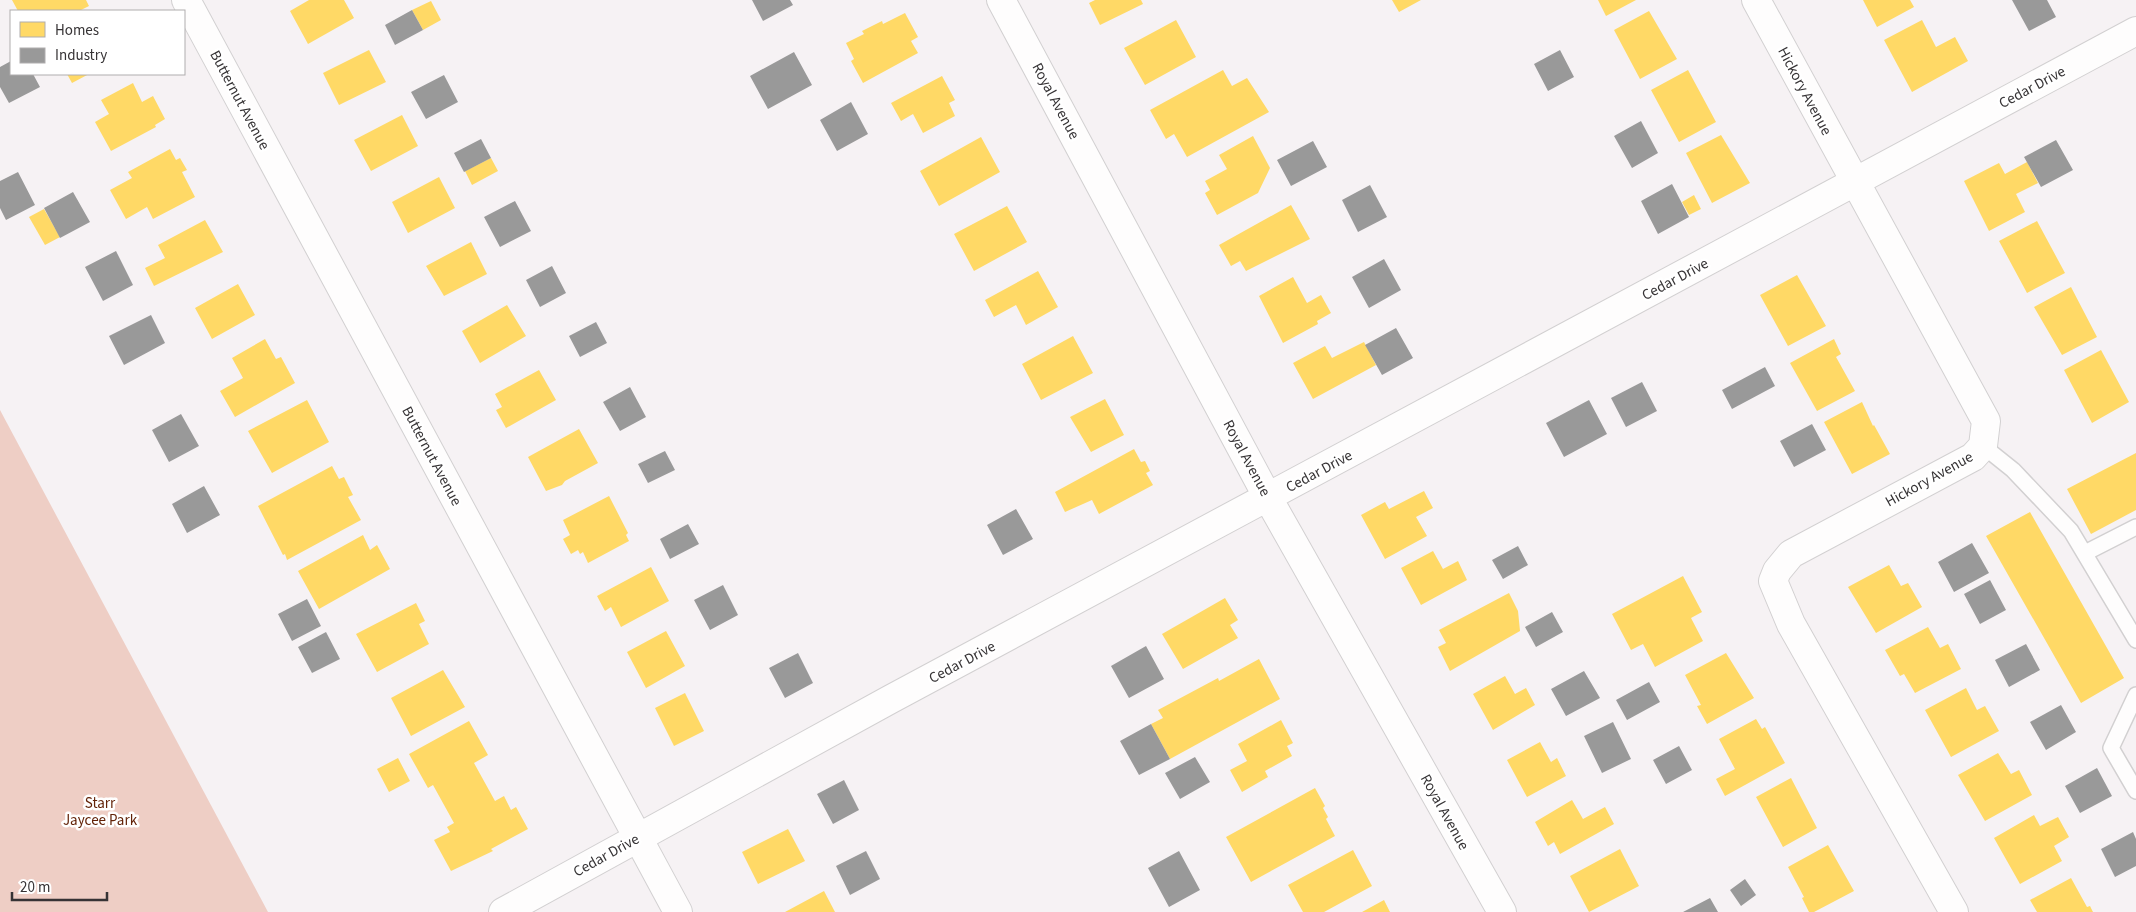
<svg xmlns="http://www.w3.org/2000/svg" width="2136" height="912" viewBox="0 0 2136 912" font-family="'Source Sans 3',sans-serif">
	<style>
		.green { fill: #eecec5 }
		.homes { fill: #ffd966 }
		.industry { fill: #999 }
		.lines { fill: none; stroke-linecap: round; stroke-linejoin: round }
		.lane-casing { stroke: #d2d0d1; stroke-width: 18 }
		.street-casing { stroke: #d2d0d1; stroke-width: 30 }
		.lane { stroke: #fefdfd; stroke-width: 15 }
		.street { stroke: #fefdfd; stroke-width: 28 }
		.labels { text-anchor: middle; stroke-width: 5; stroke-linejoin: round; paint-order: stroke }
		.street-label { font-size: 15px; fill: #363335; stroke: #fff }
		.park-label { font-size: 15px; fill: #622207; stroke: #fff }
	</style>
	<rect width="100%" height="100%" fill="#f6f2f4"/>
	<path class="green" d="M 0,410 L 268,912 L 0,912 Z"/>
	<path class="homes" d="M 12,0 L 86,0 L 89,6 L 79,11 L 18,11 Z
		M 309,0 L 344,0 L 354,18 L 308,44 L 290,11 Z
		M 1095,0 L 1141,0 L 1143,4 L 1100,25 L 1089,3 Z
		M 1392,0 L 1421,0 L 1399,12 Z
		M 1598,0 L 1636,0 L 1606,16 Z
		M 1863,0 L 1910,0 L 1914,7 L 1877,27 Z
		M 431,1 L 441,20 L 423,30 L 412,10 Z
		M 1649,11 L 1677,59 L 1640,79 L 1614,30 Z
		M 905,13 L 918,37 L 911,41 L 918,53 L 863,83 L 851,61 L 854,59 L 846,43 L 864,34 L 862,31 L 882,21 L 883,24 Z
		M 1176,20 L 1196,57 L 1145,85 L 1124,48 Z
		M 1922,20 L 1936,47 L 1955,37 L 1968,61 L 1912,92 L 1884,40 Z
		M 369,50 L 386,82 L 339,105 L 323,73 Z
		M 1223,70 L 1232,86 L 1247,78 L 1269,112 L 1187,157 L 1174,134 L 1166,139 L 1150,110 Z
		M 1688,70 L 1716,122 L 1679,142 L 1651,90 Z
		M 67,74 L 89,74 L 72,83 Z
		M 942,76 L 955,100 L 949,103 L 955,116 L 923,133 L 913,114 L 901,121 L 891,103 Z
		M 133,83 L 142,102 L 153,96 L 165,119 L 155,125 L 156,127 L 111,151 L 95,122 L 109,114 L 101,100 Z
		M 402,115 L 418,146 L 371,171 L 354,140 Z
		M 1721,135 L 1750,183 L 1712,203 L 1686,153 Z
		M 1253,136 L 1270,168 L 1258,193 L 1217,215 L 1205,193 L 1210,190 L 1205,181 L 1227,169 L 1219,155 Z
		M 981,137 L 1000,172 L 939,206 L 920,171 Z
		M 170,149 L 176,160 L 180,158 L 187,170 L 182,172 L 195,197 L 153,219 L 147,207 L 126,219 L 110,190 L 132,178 L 128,172 Z
		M 491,158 L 498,171 L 472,185 L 465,171 Z
		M 2027,162 L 2038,183 L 2016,194 L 2025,212 L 1989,231 L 1964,181 L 1999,163 L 2005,174 Z
		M 439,177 L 455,208 L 408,233 L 392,202 Z
		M 1694,195 L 1701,209 L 1689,215 L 1682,202 Z
		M 1291,205 L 1310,239 L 1246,271 L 1240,261 L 1231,266 L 1219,245 Z
		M 1007,206 L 1027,242 L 974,271 L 954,234 Z
		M 44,209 L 60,237 L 45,245 L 29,217 Z
		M 205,220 L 223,252 L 154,286 L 145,268 L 165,258 L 158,245 Z
		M 2037,221 L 2065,273 L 2027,293 L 1999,241 Z
		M 471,242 L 487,274 L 444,296 L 426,266 Z
		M 1038,271 L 1058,307 L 1026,325 L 1016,305 L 994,317 L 985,300 Z
		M 1797,275 L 1826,326 L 1788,346 L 1760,295 Z
		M 1293,277 L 1307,303 L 1321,295 L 1331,313 L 1317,321 L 1318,324 L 1283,343 L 1259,296 Z
		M 238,284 L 255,315 L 212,339 L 195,308 Z
		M 2071,287 L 2097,337 L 2062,355 L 2034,307 Z
		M 507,305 L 526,336 L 480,363 L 462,331 Z
		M 1073,336 L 1093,373 L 1041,400 L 1022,364 Z
		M 265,339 L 276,359 L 281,357 L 295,383 L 235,417 L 220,391 L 243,378 L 232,358 Z
		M 1834,339 L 1841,354 L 1836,357 L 1855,391 L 1817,411 L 1790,363 Z
		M 1364,342 L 1376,365 L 1313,399 L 1293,363 L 1325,346 L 1332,358 Z
		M 2101,350 L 2129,402 L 2092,423 L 2064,370 Z
		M 539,370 L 556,400 L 506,428 L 496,410 L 502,407 L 495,394 Z
		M 1105,399 L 1124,435 L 1091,452 L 1070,417 Z
		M 307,400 L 329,442 L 272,473 L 248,431 Z
		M 1862,402 L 1873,426 L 1874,425 L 1890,454 L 1852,474 L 1824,422 Z
		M 579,429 L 598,463 L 565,481 L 562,485 L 546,491 L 528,457 Z
		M 1134,449 L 1141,462 L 1145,461 L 1150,471 L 1146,473 L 1153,485 L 1099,514 L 1092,500 L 1065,512 L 1055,492 Z
		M 2136,453 L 2136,510 L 2091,534 L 2067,489 Z
		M 332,466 L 339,479 L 344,477 L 353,495 L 348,497 L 361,520 L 287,560 L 285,554 L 283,555 L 258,506 Z
		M 1424,491 L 1433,508 L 1416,517 L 1427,536 L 1385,559 L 1361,515 L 1385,502 L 1389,509 Z
		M 609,496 L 628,533 L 626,535 L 629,541 L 588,563 L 583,552 L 580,554 L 578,550 L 571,554 L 563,539 L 570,535 L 563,520 Z
		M 2030,512 L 2124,678 L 2081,703 L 1986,536 Z
		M 363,535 L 370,550 L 377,545 L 390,569 L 319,609 L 298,571 Z
		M 1433,551 L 1443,569 L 1458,561 L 1467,580 L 1421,605 L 1401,568 Z
		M 1889,565 L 1901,586 L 1908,583 L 1922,607 L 1876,633 L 1848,587 Z
		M 651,567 L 669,601 L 621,627 L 611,607 L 605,611 L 597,596 Z
		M 1683,576 L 1702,612 L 1691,618 L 1703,641 L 1655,667 L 1643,644 L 1631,650 L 1612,614 Z
		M 1509,593 L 1518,611 L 1520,631 L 1450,671 L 1438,647 L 1446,643 L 1439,630 Z
		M 1225,598 L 1238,620 L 1230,625 L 1238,638 L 1183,669 L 1162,634 Z
		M 416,603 L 425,621 L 419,624 L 429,644 L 377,672 L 356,634 Z
		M 1928,627 L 1940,648 L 1948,644 L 1961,669 L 1915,693 L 1904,674 L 1900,676 L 1885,650 Z
		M 666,631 L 685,666 L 646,688 L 627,652 Z
		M 1726,653 L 1754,698 L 1707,724 L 1697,706 L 1701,705 L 1685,675 Z
		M 1259,659 L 1280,699 L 1170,759 L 1151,724 L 1163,718 L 1158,710 L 1218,678 L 1219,681 Z
		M 443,670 L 465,707 L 411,736 L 391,698 Z
		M 1505,676 L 1515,694 L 1526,688 L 1535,705 L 1493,730 L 1473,694 Z
		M 1966,688 L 1977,710 L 1985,706 L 1999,731 L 1951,757 L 1925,710 Z
		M 685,693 L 704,731 L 674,746 L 655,708 Z
		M 1756,719 L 1762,729 L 1765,727 L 1785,763 L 1725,796 L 1716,779 L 1735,769 L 1719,739 Z
		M 1281,720 L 1293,743 L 1287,746 L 1292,756 L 1265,771 L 1268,777 L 1242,792 L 1230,770 L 1247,761 L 1238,744 Z
		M 469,721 L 488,755 L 474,763 L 495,801 L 504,796 L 511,810 L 516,807 L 528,829 L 491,849 L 493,851 L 451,871 L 434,840 L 450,832 L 447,827 L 454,823 L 433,785 L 428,788 L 409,754 Z
		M 1540,742 L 1551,762 L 1557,758 L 1566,776 L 1527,797 L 1507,760 Z
		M 1998,753 L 2011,774 L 2019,770 L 2032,795 L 1985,821 L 1958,775 Z
		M 398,758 L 410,781 L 389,792 L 377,769 Z
		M 1791,778 L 1817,828 L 1783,847 L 1756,797 Z
		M 1315,788 L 1325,806 L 1323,808 L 1328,817 L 1326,819 L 1335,836 L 1251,882 L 1226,837 Z
		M 1572,800 L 1583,819 L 1605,807 L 1614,824 L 1560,854 L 1554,842 L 1548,846 L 1535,822 Z
		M 2034,815 L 2040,826 L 2058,817 L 2069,837 L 2054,846 L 2062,861 L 2020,884 L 1994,838 Z
		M 788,829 L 805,861 L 758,884 L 742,852 Z
		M 1828,845 L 1854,891 L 1814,912 L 1809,912 L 1802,898 L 1804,897 L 1788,867 Z
		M 1620,849 L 1639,886 L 1589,912 L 1570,876 Z
		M 1353,850 L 1372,886 L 1324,912 L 1303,912 L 1288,885 Z
		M 2071,878 L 2087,907 L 2090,906 L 2093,912 L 2037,912 L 2030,900 Z
		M 824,891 L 835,912 L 785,912 Z
		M 1384,900 L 1390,912 L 1362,912 Z"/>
	<path class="industry" d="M 752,0 L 790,0 L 793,5 L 763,21 Z
		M 2012,0 L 2047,0 L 2056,17 L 2029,31 Z
		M 412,10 L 423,30 L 395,45 L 385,25 Z
		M 1560,50 L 1574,77 L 1548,91 L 1534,64 Z
		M 794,52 L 812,85 L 768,109 L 750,76 Z
		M 11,61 L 11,74 L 33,74 L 40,87 L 9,103 L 0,87 L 0,67 Z
		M 444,75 L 458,102 L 426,119 L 411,92 Z
		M 851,102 L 868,134 L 837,151 L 820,120 Z
		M 1641,121 L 1658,153 L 1632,168 L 1614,136 Z
		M 481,139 L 491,158 L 464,172 L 454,153 Z
		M 2056,140 L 2073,170 L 2041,187 L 2024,157 Z
		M 1313,141 L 1327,167 L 1291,186 L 1277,160 Z
		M 18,172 L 35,205 L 6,220 L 0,208 L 0,181 Z
		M 1672,184 L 1689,217 L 1658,234 L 1641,201 Z
		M 1370,185 L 1387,217 L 1358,232 L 1342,200 Z
		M 73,192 L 90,222 L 60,238 L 44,208 Z
		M 515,201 L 531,231 L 500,247 L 484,217 Z
		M 116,251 L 133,285 L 103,301 L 85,267 Z
		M 1384,259 L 1401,290 L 1369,308 L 1352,277 Z
		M 552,266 L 566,293 L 540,307 L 526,280 Z
		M 151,315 L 165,343 L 124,365 L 109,336 Z
		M 596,322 L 607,343 L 580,357 L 569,336 Z
		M 1396,328 L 1413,358 L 1382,375 L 1365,345 Z
		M 1765,367 L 1775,386 L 1732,409 L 1722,390 Z
		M 1642,382 L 1657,411 L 1626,427 L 1611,398 Z
		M 630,387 L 646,417 L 620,431 L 603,402 Z
		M 1589,400 L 1607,434 L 1564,457 L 1546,423 Z
		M 181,414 L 199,446 L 169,462 L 152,430 Z
		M 1812,424 L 1826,450 L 1794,467 L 1780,441 Z
		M 665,451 L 675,470 L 648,483 L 638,464 Z
		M 204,486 L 220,515 L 187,533 L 172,504 Z
		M 1016,509 L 1033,539 L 1003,555 L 987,525 Z
		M 688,524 L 699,544 L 670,559 L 660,539 Z
		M 1972,543 L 1989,573 L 1954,592 L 1938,562 Z
		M 1518,546 L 1528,565 L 1503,579 L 1492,560 Z
		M 1990,580 L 2006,610 L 1980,624 L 1964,594 Z
		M 723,585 L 738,615 L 710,630 L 694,600 Z
		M 307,599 L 321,626 L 292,641 L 278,614 Z
		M 1552,612 L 1563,632 L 1536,647 L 1525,627 Z
		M 326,632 L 340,659 L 312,673 L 298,647 Z
		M 2026,644 L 2040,670 L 2009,687 L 1995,660 Z
		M 1146,646 L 1164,679 L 1129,698 L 1111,666 Z
		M 798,653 L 813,683 L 785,698 L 769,668 Z
		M 1584,671 L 1600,698 L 1566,716 L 1551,689 Z
		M 1649,682 L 1660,702 L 1627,720 L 1616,700 Z
		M 2061,705 L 2076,732 L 2046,750 L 2030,722 Z
		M 1613,722 L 1631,759 L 1602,773 L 1584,736 Z
		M 1151,724 L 1170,759 L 1139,775 L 1120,741 Z
		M 1679,746 L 1692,770 L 1666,784 L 1653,760 Z
		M 1195,757 L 1210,782 L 1180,799 L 1165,773 Z
		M 2097,768 L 2112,796 L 2080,813 L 2065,786 Z
		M 844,780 L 859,810 L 833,824 L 817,794 Z
		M 2133,832 L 2136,839 L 2136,866 L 2115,877 L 2101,849 Z
		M 866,851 L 880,879 L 850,895 L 836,866 Z
		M 1179,851 L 1200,890 L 1169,907 L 1148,868 Z
		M 1745,879 L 1756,895 L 1741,906 L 1730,890 Z
		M 1710,898 L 1718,912 L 1683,912 Z"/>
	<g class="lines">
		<g class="lane-casing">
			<path id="lane" d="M 1983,446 L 2013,470 L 2071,531 L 2136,640
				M 2085,553 L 2136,527
				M 2136,695 L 2111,748 L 2136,791"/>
		</g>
		<g class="street-casing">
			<path id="street" d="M 186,0 L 678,912
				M 1001,0 L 1268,498 L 1502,912
				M 1756,0 L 1986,421 L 1983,446 L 1973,457 L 1791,554 L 1777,571 L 1773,581 L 1791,624 L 1954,912
				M 503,912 L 891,699 L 2136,31"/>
		</g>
		<use href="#lane" class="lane"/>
		<use href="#street" class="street"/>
	</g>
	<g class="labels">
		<g class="street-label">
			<text transform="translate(2032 87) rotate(-28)" y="5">Cedar Drive</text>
			<text transform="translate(1805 91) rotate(62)" y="5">Hickory Avenue</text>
			<text transform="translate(240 100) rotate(62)" y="5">Butternut Avenue</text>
			<text transform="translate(1056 101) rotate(62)" y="5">Royal Avenue</text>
			<text transform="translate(1675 279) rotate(-28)" y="5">Cedar Drive</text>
			<text transform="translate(432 456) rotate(62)" y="5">Butternut Avenue</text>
			<text transform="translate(1247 458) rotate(62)" y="5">Royal Avenue</text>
			<text transform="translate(1319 471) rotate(-28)" y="5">Cedar Drive</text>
			<text transform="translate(1929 479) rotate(-29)" y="5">Hickory Avenue</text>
			<text transform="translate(962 662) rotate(-28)" y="5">Cedar Drive</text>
			<text transform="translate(1445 812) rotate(61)" y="5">Royal Avenue</text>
			<text transform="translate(606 855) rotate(-29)" y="5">Cedar Drive</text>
		</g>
		<g class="park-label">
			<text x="100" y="808">Starr<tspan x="100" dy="17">Jaycee Park</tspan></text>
		</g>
	</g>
	<rect x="10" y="10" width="175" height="65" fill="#ffffff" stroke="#afadae"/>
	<rect x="20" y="22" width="25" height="15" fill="#ffd966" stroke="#afadae"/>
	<text x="55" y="35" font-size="15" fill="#363335">Homes</text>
	<rect x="20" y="48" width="25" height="15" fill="#999999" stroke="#afadae"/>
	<text x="55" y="60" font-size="15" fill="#363335">Industry</text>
	<path d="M12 892v8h95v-8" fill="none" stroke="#363335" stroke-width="2.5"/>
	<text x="20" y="892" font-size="15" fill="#363335" stroke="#ffffff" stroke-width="4" paint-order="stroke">20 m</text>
</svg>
